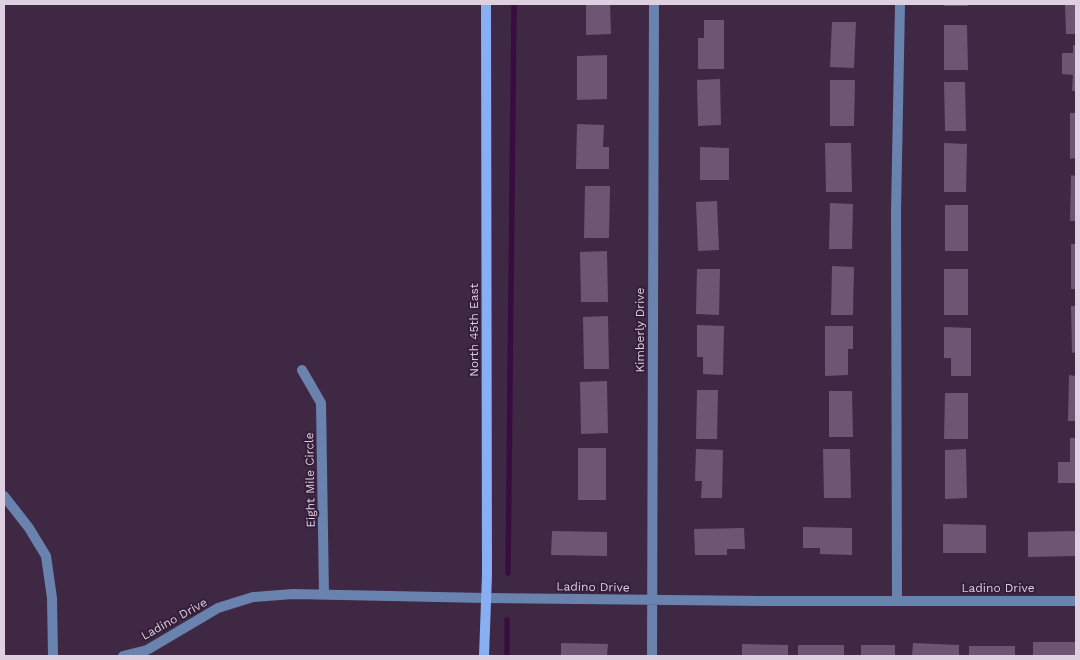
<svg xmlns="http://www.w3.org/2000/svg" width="1080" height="660" viewBox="0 0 1080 660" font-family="'Work Sans',sans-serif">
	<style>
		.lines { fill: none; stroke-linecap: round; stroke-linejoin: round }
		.stream { stroke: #370d3e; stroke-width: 5.5 }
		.building { fill: #6f5574 }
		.minor { stroke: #6982ae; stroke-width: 10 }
		.secondary { stroke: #88aff4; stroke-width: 10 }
		.labels { text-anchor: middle; stroke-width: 4; stroke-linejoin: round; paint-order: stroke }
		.street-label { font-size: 12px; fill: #decfe1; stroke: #341e39 }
	</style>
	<rect width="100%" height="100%" fill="#3f2843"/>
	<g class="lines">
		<path class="stream" d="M 508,573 L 514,4
			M 507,656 L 507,620"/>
	</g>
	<path class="building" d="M 586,4 L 610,4 L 611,34 L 586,35 Z
		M 944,4 L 968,4 L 968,6 L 944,6 Z
		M 1065,4 L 1076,4 L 1076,34 L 1066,34 Z
		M 704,20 L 724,20 L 724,69 L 698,69 L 698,38 L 704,38 Z
		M 832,22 L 856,22 L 854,68 L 830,67 Z
		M 944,25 L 967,25 L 968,70 L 944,70 Z
		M 1073,45 L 1076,45 L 1076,91 L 1072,91 L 1073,75 L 1062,74 L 1062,53 L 1073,53 Z
		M 607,55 L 607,99 L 577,100 L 577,56 Z
		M 720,79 L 721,125 L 698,126 L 697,80 Z
		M 830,80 L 855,80 L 854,126 L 830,126 Z
		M 944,82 L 965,82 L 966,131 L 945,131 Z
		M 1070,113 L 1076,113 L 1076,158 L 1070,159 Z
		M 577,124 L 604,125 L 603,147 L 609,147 L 609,169 L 576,169 Z
		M 825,143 L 851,143 L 852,192 L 826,192 Z
		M 944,143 L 967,144 L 966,192 L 944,192 Z
		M 700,147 L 729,148 L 729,180 L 700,180 Z
		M 1071,175 L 1076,176 L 1076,221 L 1070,221 Z
		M 585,186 L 610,186 L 609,238 L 584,238 Z
		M 717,201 L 719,250 L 698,251 L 696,202 Z
		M 830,203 L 853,204 L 852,249 L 829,249 Z
		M 945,205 L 968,205 L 968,251 L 945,251 Z
		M 1071,244 L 1076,244 L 1076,289 L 1071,289 Z
		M 607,251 L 608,302 L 581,302 L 580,252 Z
		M 832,266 L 854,267 L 853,315 L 831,315 Z
		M 697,269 L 720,269 L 719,315 L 696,314 Z
		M 944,269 L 968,269 L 968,315 L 944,315 Z
		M 1071,306 L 1076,306 L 1076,352 L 1072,353 Z
		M 608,316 L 609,369 L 584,369 L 583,317 Z
		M 697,325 L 724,326 L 723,375 L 703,374 L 703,357 L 697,357 Z
		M 825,326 L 853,326 L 853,349 L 848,349 L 848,375 L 825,376 Z
		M 944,327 L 971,328 L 971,376 L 951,376 L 951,358 L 944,358 Z
		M 1069,375 L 1076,376 L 1076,421 L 1068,421 Z
		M 607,381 L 608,433 L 581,434 L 580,382 Z
		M 697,390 L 718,390 L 717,439 L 696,439 Z
		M 829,391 L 852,391 L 853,437 L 829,437 Z
		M 945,393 L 968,393 L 968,439 L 944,439 Z
		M 1070,438 L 1076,438 L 1076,483 L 1058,483 L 1058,462 L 1070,462 Z
		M 578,448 L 606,448 L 606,500 L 578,500 Z
		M 696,449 L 723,450 L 722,498 L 701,498 L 702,481 L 695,481 Z
		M 823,449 L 850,449 L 851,498 L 824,498 Z
		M 966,449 L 967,498 L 945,499 L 945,450 Z
		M 943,524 L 986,525 L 986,553 L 943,553 Z
		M 803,527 L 852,528 L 852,555 L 820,554 L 820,548 L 803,548 Z
		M 744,528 L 745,549 L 727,549 L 727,555 L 695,555 L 694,529 Z
		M 552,531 L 607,532 L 607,556 L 551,555 Z
		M 1076,531 L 1076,556 L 1028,557 L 1028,532 Z
		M 1033,642 L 1076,642 L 1076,656 L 1033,656 Z
		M 561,643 L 608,644 L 607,656 L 561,656 Z
		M 913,643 L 959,645 L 959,656 L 912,656 Z
		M 742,644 L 788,645 L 788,656 L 742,656 Z
		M 798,645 L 844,645 L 844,656 L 798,656 Z
		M 861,645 L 895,645 L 895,656 L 861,656 Z
		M 969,646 L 1015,646 L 1015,656 L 969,656 Z"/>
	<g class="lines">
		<path class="minor" d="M 302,370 L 321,403 L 324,595
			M 4,496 L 29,528 L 46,556 L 52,598 L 53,656
			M 897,600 L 896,212 L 900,4
			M 123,656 L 147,650 L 218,608 L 253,597 L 293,594 L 486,598 L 762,601 L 1076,601
			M 652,656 L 654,4"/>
		<path class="secondary" d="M 484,656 L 487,575 L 486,4"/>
	</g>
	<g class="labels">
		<g class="street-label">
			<text transform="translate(474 330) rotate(-90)" y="4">North 45th East</text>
			<text transform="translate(640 330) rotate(-90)" y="4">Kimberly Drive</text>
			<text transform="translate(310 480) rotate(-91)" y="4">Eight Mile Circle</text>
			<text transform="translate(593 587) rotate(1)" y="4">Ladino Drive</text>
			<text x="998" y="592">Ladino Drive</text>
			<text transform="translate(174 619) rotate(-29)" y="4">Ladino Drive</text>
		</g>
	</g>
	<rect width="1080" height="660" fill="none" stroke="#decfe1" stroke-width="10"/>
</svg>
